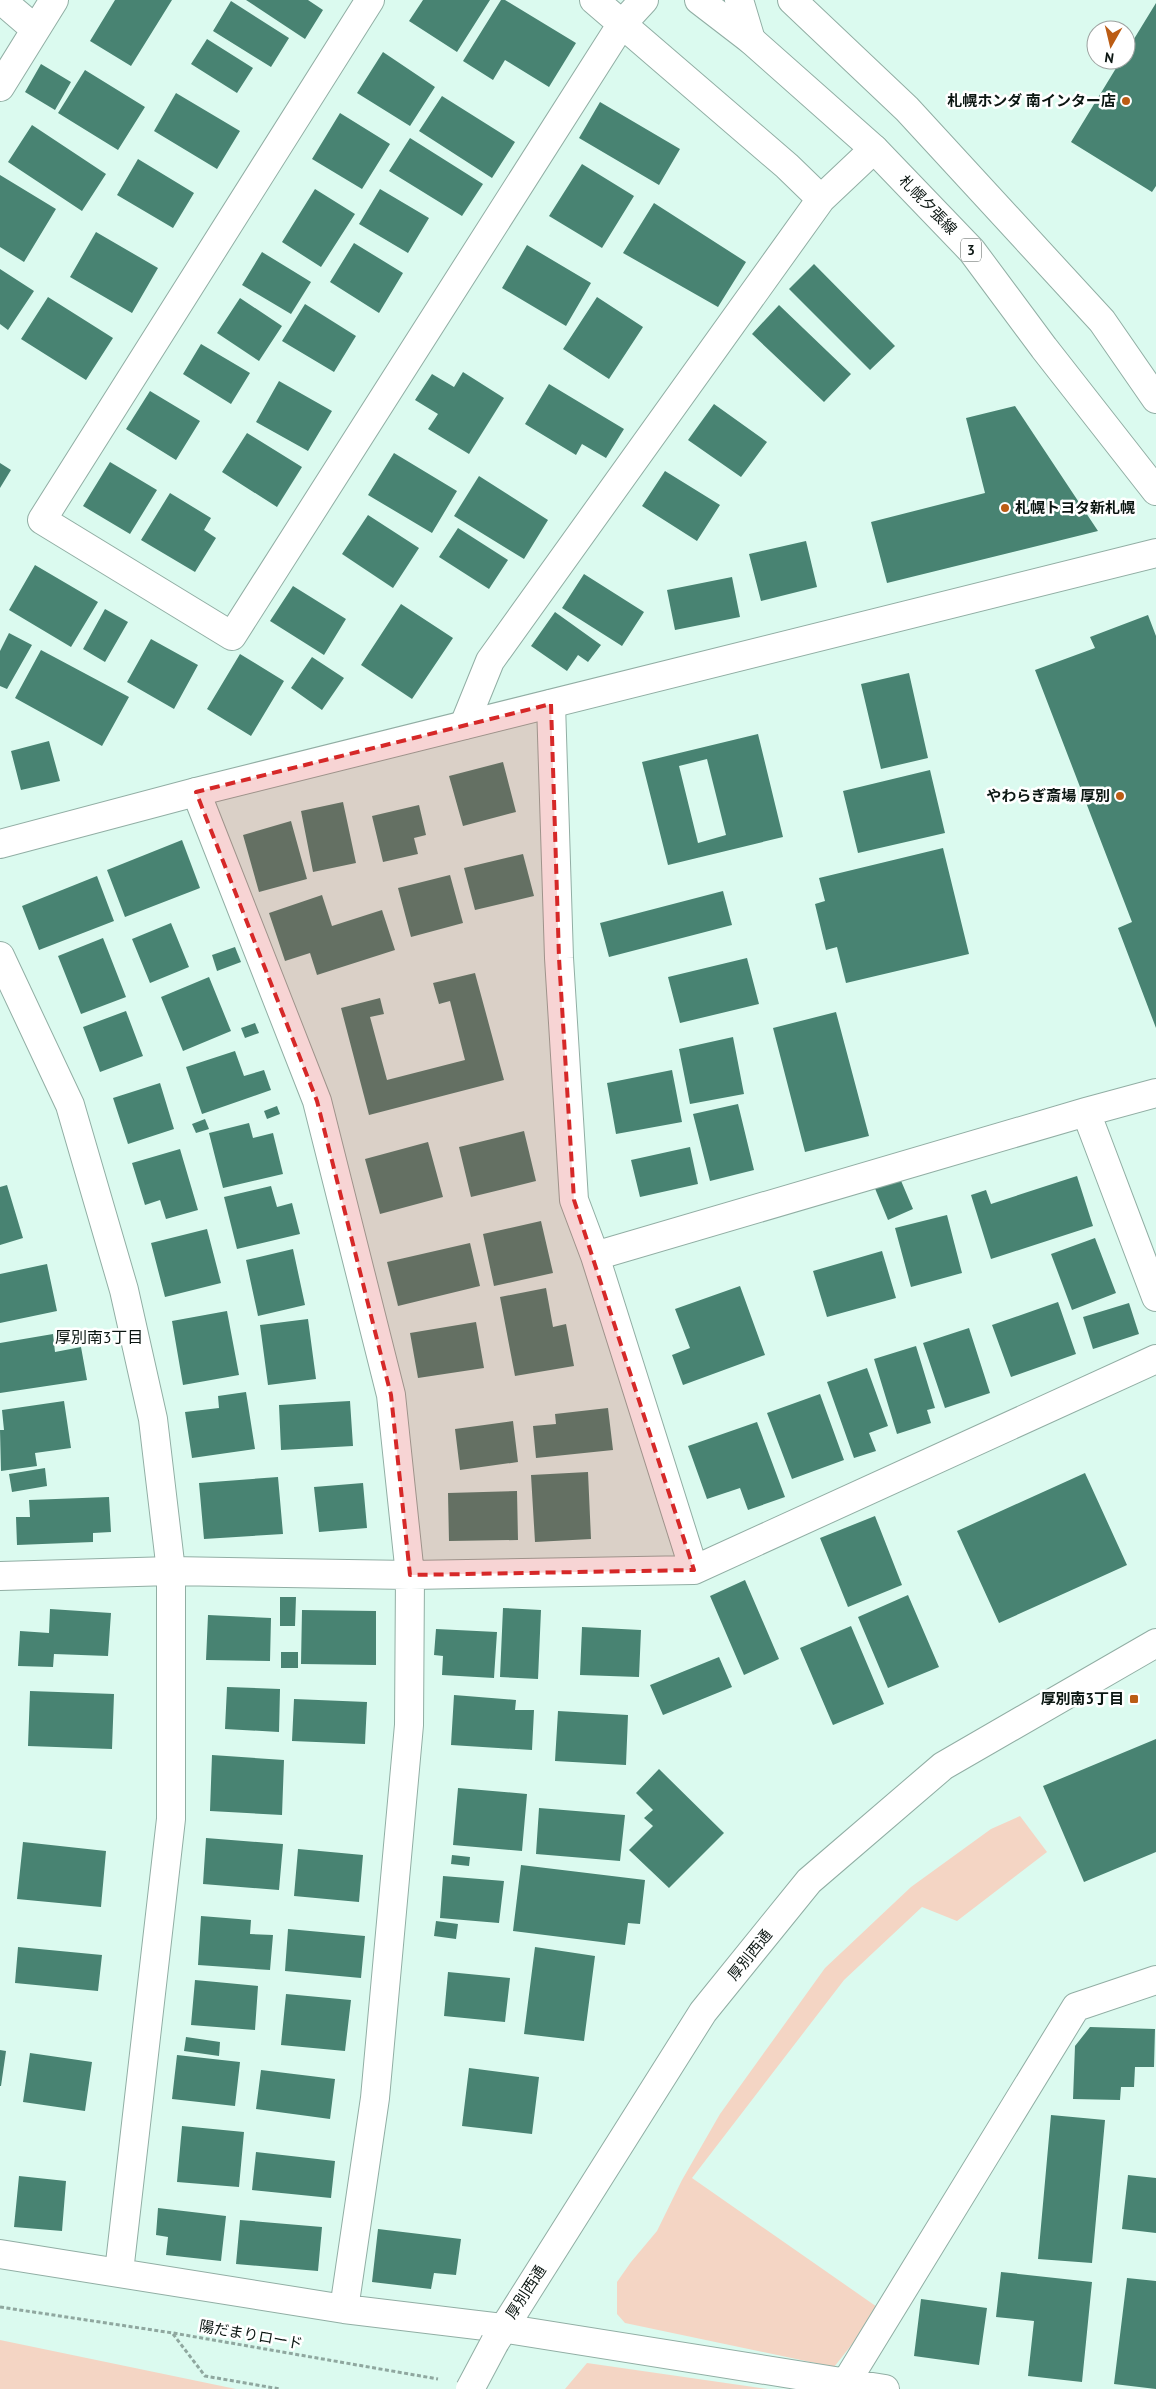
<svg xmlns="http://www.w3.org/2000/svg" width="1156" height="2389" viewBox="0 0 1156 2389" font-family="'PT Sans','Noto Sans JP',sans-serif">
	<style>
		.green { fill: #f4d5c4 }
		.building { fill: #488372; fill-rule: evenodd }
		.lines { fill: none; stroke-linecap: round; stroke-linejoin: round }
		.minor-casing { stroke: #91aea4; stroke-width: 30 }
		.tertiary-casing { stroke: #91aea4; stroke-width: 30 }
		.primary-casing { stroke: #91aea4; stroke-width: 30 }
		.trunk-casing { stroke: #91aea4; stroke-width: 30 }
		.path { stroke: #8fa79f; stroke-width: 3; stroke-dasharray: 4 2.5; stroke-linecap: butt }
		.minor { stroke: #fff; stroke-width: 28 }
		.tertiary { stroke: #fff; stroke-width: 28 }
		.primary { stroke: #fff; stroke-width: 28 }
		.trunk { stroke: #fff; stroke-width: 28 }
		.tertiary-bridge-casing { stroke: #91aea4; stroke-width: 30; stroke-linecap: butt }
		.tertiary-bridge { stroke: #fff; stroke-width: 28 }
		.marked { fill: #d62828; fill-opacity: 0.2; stroke: #d62828; stroke-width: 4; stroke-dasharray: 10 6; stroke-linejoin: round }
		.poi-dot { fill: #bb5c14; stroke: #fff; stroke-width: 2 }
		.labels { text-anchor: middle; stroke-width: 5; stroke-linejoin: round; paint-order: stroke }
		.shield { fill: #fff; stroke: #545c59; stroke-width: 1 }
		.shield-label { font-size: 14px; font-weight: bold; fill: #0b1612 }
		.poi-label { font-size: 15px; font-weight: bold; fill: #0b1612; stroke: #fff; text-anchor: end }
		.street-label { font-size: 15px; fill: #0b1612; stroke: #fff }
		.neighbourhood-label { font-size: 16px; fill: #0b1612; stroke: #fff }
	</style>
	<rect width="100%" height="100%" fill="#dbfaef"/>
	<path class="green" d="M 1020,1816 L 1047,1852 L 957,1921 L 922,1907 L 844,1980 L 692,2178 L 880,2309 L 834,2367 L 625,2323 L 617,2314 L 617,2282 L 631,2262 L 657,2231 L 682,2180 L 720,2114 L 825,1968 L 911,1887 L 991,1829 Z
		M 0,2340 L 236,2389 L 0,2389 Z
		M 587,2363 L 768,2389 L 565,2389 Z"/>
	<path class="building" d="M 115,0 L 172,0 L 131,66 L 90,41 Z
		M 246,0 L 308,0 L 323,10 L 305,39 Z
		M 423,0 L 490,0 L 457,52 L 409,21 Z
		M 501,0 L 505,0 L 576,43 L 549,87 L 505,60 L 493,80 L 463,61 Z
		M 231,1 L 289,38 L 271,67 L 213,31 Z
		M 1156,3 L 1156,186 L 1152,192 L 1071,142 L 1121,60 L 1126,60 L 1126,52 Z
		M 207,39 L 253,68 L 237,93 L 191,64 Z
		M 383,52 L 435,87 L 410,126 L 357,93 Z
		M 41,64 L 71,82 L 55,110 L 25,92 Z
		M 85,70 L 145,107 L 118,150 L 58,113 Z
		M 176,93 L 240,131 L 217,169 L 154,131 Z
		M 442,96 L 515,142 L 492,178 L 419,131 Z
		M 600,102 L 680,149 L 659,185 L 579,138 Z
		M 340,113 L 390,144 L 362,189 L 312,159 Z
		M 32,125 L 106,174 L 82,211 L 8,162 Z
		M 410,138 L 483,184 L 462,216 L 389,171 Z
		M 138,159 L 194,193 L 173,228 L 117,195 Z
		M 582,164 L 634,196 L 602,248 L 549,216 Z
		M 0,175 L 56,209 L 24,262 L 0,247 Z
		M 315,189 L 355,214 L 321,267 L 282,242 Z
		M 380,189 L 429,218 L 408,253 L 359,224 Z
		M 654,203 L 746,262 L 718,307 L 623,253 Z
		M 96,232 L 158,268 L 132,313 L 70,277 Z
		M 354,243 L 403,273 L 379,313 L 330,282 Z
		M 527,245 L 591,283 L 566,326 L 502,288 Z
		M 262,252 L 311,282 L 291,314 L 242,285 Z
		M 814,264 L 895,346 L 870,370 L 789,289 Z
		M 0,269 L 34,291 L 8,330 L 0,324 Z
		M 48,297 L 113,338 L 86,380 L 21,339 Z
		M 597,297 L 643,327 L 609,379 L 563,349 Z
		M 240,298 L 282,326 L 259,361 L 217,333 Z
		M 305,304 L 356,336 L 334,372 L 282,341 Z
		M 779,305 L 851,374 L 824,402 L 752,334 Z
		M 201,344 L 250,373 L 231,404 L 183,374 Z
		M 463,372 L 504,398 L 469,454 L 428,429 L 438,414 L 415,400 L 432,374 L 454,387 Z
		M 279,381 L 332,411 L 308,451 L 256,422 Z
		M 549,384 L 624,429 L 606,458 L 582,444 L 576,455 L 525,424 Z
		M 150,391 L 200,421 L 176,460 L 126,429 Z
		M 714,404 L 767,442 L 741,477 L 688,440 Z
		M 1015,406 L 1098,531 L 887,583 L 871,522 L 985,493 L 966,418 Z
		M 247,433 L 302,467 L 277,507 L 222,472 Z
		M 394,453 L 457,491 L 432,533 L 368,495 Z
		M 110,462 L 157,490 L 130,534 L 83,506 Z
		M 0,463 L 11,470 L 0,488 Z
		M 665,471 L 720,505 L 697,541 L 642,506 Z
		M 479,476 L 548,520 L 524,559 L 454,516 Z
		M 170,493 L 211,518 L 204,530 L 216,538 L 195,572 L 141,540 Z
		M 368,515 L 419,548 L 393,588 L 342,554 Z
		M 458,528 L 508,560 L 489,589 L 439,557 Z
		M 806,541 L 817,587 L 761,601 L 749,554 Z
		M 35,565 L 98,602 L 71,647 L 9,610 Z
		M 584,574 L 644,612 L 622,646 L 562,608 Z
		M 732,577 L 740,617 L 675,630 L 667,590 Z
		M 293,586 L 346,619 L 324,655 L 270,621 Z
		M 401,604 L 453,638 L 412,699 L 361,665 Z
		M 105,609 L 128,622 L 105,662 L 83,649 Z
		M 555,612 L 601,645 L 588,662 L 578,655 L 567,671 L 531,646 Z
		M 1148,615 L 1156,636 L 1156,1028 L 1118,928 L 1132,922 L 1035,670 L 1095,648 L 1090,637 Z
		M 9,633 L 32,645 L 7,689 L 0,686 L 0,651 Z
		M 151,639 L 198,665 L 174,709 L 127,682 Z
		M 41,650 L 129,697 L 102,746 L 15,698 Z
		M 240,654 L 284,681 L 251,736 L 207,709 Z
		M 312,657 L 344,678 L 322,710 L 291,688 Z
		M 909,673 L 928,758 L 881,769 L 861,684 Z
		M 758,734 L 783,837 L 668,865 L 642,762 ZM 707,759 L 726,835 L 698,843 L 679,766 Z
		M 49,741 L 60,781 L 21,790 L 11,751 Z
		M 503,762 L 516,812 L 463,826 L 449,776 Z
		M 930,770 L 945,833 L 858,853 L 843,791 Z
		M 343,802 L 356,863 L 313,872 L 301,811 Z
		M 419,805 L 426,835 L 414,838 L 418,854 L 383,862 L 372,816 Z
		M 291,821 L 307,879 L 259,892 L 243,835 Z
		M 182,840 L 200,888 L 125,917 L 107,870 Z
		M 943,848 L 969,954 L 846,983 L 837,947 L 826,950 L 815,904 L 825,901 L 819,878 Z
		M 523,854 L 534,896 L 475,910 L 464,868 Z
		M 450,875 L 463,923 L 411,937 L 398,888 Z
		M 97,876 L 114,921 L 39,950 L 22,906 Z
		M 723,891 L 732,925 L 609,957 L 600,923 Z
		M 322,895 L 332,926 L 382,910 L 395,950 L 317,975 L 310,953 L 285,961 L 269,913 Z
		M 171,923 L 189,967 L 150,983 L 132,939 Z
		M 103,938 L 126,997 L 81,1014 L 58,956 Z
		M 235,947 L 241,962 L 217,971 L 212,955 Z
		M 747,958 L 759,1004 L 680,1023 L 668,977 Z
		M 475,973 L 504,1080 L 369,1115 L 341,1008 L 380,998 L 384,1014 L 370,1017 L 387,1080 L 465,1060 L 450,1001 L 439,1004 L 433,983 Z
		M 209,977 L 231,1031 L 183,1051 L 161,997 Z
		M 126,1011 L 143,1056 L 100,1072 L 83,1027 Z
		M 836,1012 L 869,1136 L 805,1152 L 773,1028 Z
		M 255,1023 L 259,1033 L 245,1038 L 241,1028 Z
		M 733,1037 L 744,1094 L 690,1104 L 679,1049 Z
		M 235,1051 L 244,1076 L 264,1070 L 271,1090 L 202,1114 L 186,1067 Z
		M 672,1070 L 682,1122 L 616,1134 L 607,1083 Z
		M 160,1083 L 174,1129 L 128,1144 L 113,1098 Z
		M 738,1104 L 754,1170 L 710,1181 L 693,1114 Z
		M 277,1106 L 280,1114 L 267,1119 L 264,1111 Z
		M 205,1119 L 209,1129 L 196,1133 L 192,1124 Z
		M 249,1123 L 253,1138 L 273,1133 L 283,1174 L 223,1188 L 209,1133 Z
		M 524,1131 L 536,1181 L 471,1197 L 459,1147 Z
		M 428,1142 L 443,1197 L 380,1214 L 365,1159 Z
		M 690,1147 L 698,1184 L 640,1197 L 631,1160 Z
		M 180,1149 L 198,1210 L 166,1219 L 160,1200 L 145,1205 L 132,1163 Z
		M 899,1176 L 913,1209 L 888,1220 L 874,1186 Z
		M 1077,1176 L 1093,1226 L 991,1259 L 971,1195 L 986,1190 L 991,1204 Z
		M 7,1185 L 23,1238 L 0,1245 L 0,1187 Z
		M 271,1186 L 277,1207 L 292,1203 L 300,1234 L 237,1249 L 224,1197 Z
		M 947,1215 L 962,1273 L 911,1287 L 895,1228 Z
		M 541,1221 L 553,1273 L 494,1286 L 483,1234 Z
		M 207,1229 L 221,1283 L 165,1297 L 151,1243 Z
		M 1095,1238 L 1116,1293 L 1072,1310 L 1051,1254 Z
		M 470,1243 L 480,1286 L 398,1306 L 387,1262 Z
		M 293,1249 L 305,1305 L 258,1316 L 246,1260 Z
		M 882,1251 L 896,1298 L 827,1317 L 813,1271 Z
		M 47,1264 L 57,1311 L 0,1323 L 0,1274 Z
		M 740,1286 L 765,1355 L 683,1385 L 672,1355 L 690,1348 L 675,1309 Z
		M 546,1288 L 553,1327 L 566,1324 L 574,1366 L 515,1376 L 500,1297 Z
		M 1058,1302 L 1076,1354 L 1011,1377 L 992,1325 Z
		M 1129,1303 L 1139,1334 L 1093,1349 L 1083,1317 Z
		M 227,1311 L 239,1375 L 183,1385 L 172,1321 Z
		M 308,1319 L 316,1379 L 268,1385 L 260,1325 Z
		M 476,1322 L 484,1368 L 418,1378 L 410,1333 Z
		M 969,1328 L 990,1393 L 945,1408 L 923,1343 Z
		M 53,1334 L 55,1352 L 81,1347 L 87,1380 L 0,1393 L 0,1343 Z
		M 916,1346 L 935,1408 L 927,1410 L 931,1423 L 897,1434 L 874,1359 Z
		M 867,1368 L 888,1426 L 869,1433 L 876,1451 L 854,1458 L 827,1382 Z
		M 246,1392 L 255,1449 L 192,1458 L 185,1412 L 219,1408 L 218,1396 Z
		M 820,1394 L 844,1460 L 792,1479 L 767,1413 Z
		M 64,1401 L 71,1448 L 35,1453 L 37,1466 L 1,1471 L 0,1430 L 4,1430 L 2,1410 Z
		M 350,1401 L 353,1446 L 281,1450 L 279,1405 Z
		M 608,1408 L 613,1450 L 536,1458 L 533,1426 L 556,1424 L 555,1414 Z
		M 513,1421 L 518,1462 L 460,1470 L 455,1429 Z
		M 757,1422 L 785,1497 L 748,1510 L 740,1488 L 707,1499 L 688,1446 Z
		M 45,1468 L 47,1486 L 12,1492 L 9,1474 Z
		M 588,1472 L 591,1539 L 535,1542 L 531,1475 Z
		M 1085,1473 L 1127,1565 L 999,1623 L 957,1531 Z
		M 278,1477 L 283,1534 L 204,1539 L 199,1483 Z
		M 363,1483 L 367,1528 L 319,1532 L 314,1487 Z
		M 517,1491 L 518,1540 L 449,1541 L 448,1493 Z
		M 109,1497 L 111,1532 L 93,1533 L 93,1542 L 17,1545 L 16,1517 L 30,1517 L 29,1500 Z
		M 875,1516 L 902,1585 L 848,1607 L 820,1538 Z
		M 745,1580 L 779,1659 L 744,1675 L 710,1596 Z
		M 908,1595 L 939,1667 L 888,1688 L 858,1617 Z
		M 280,1597 L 296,1597 L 295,1626 L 280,1626 Z
		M 503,1608 L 541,1610 L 538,1679 L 500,1677 Z
		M 50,1609 L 111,1613 L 108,1656 L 54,1654 L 53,1667 L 18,1666 L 20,1631 L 49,1633 Z
		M 302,1610 L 376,1611 L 376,1665 L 301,1664 Z
		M 208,1615 L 271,1618 L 270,1661 L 206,1660 Z
		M 851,1626 L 884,1704 L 833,1725 L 800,1648 Z
		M 582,1627 L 641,1630 L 639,1677 L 580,1675 Z
		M 436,1629 L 497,1632 L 494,1678 L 442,1675 L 443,1656 L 434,1655 Z
		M 281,1652 L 298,1652 L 298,1668 L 281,1668 Z
		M 719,1657 L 732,1687 L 663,1715 L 650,1685 Z
		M 227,1687 L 280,1689 L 279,1732 L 225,1729 Z
		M 30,1691 L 114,1694 L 112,1749 L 28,1746 Z
		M 454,1695 L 516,1700 L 515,1710 L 534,1710 L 532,1750 L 451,1745 Z
		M 294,1699 L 367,1702 L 365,1744 L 292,1741 Z
		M 558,1711 L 628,1715 L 626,1765 L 555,1761 Z
		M 1156,1739 L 1156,1852 L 1084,1882 L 1043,1786 Z
		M 212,1755 L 284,1760 L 282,1815 L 210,1811 Z
		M 659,1769 L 724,1833 L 669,1888 L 629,1850 L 653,1826 L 644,1818 L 653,1810 L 636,1793 Z
		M 458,1788 L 527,1794 L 522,1851 L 453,1845 Z
		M 539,1808 L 625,1815 L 620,1861 L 536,1854 Z
		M 206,1838 L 283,1844 L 279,1890 L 203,1884 Z
		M 23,1842 L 106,1851 L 101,1907 L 17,1899 Z
		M 298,1849 L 363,1855 L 359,1902 L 294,1896 Z
		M 452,1855 L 470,1857 L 469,1866 L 451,1864 Z
		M 521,1865 L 645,1880 L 640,1924 L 628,1923 L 625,1945 L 513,1931 Z
		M 443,1876 L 504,1881 L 499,1923 L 440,1918 Z
		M 201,1916 L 251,1920 L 250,1934 L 273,1935 L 270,1970 L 198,1965 Z
		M 436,1921 L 458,1924 L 456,1939 L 434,1936 Z
		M 288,1929 L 365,1936 L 361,1978 L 285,1971 Z
		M 18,1947 L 102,1955 L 98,1991 L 15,1983 Z
		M 535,1947 L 595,1956 L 584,2041 L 524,2034 Z
		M 448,1972 L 510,1978 L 505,2022 L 444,2016 Z
		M 195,1980 L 258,1986 L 255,2030 L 191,2025 Z
		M 286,1994 L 351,2000 L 345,2051 L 281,2045 Z
		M 1090,2027 L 1155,2029 L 1154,2067 L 1135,2067 L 1134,2087 L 1121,2087 L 1120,2100 L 1073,2099 L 1075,2046 Z
		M 186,2037 L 220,2042 L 219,2056 L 184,2051 Z
		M 0,2050 L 6,2051 L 1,2086 L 0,2086 Z
		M 30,2053 L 92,2062 L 85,2111 L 23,2102 Z
		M 177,2055 L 240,2062 L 235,2106 L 172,2099 Z
		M 469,2068 L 539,2077 L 532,2134 L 462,2126 Z
		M 261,2070 L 335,2079 L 330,2119 L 256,2109 Z
		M 1051,2115 L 1105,2120 L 1092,2263 L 1038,2259 Z
		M 182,2126 L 244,2132 L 239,2187 L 177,2182 Z
		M 256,2152 L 335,2161 L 331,2198 L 252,2190 Z
		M 1128,2175 L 1156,2178 L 1156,2233 L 1122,2229 Z
		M 19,2176 L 66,2181 L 62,2231 L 14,2227 Z
		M 158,2208 L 226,2216 L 221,2261 L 166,2255 L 168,2237 L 156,2235 Z
		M 240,2220 L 322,2227 L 318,2271 L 236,2264 Z
		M 378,2229 L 461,2239 L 456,2275 L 434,2273 L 431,2289 L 372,2282 Z
		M 1001,2272 L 1092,2282 L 1082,2382 L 1028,2376 L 1034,2321 L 996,2317 Z
		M 1127,2278 L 1156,2281 L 1156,2389 L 1114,2384 Z
		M 921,2299 L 987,2308 L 979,2365 L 914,2356 Z"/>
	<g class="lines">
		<g class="minor-casing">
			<path id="minor" d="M 1,0 L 35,29
				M 370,0 L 42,520 L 232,636 L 621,25 L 644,0
				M 594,0 L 787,166 L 821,199
				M 0,87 L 54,0
				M 551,704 L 559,958 L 574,1200 L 595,1256 L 694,1570
				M 464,725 L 490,661 L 821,199 L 874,149
				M 196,792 L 317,1101 L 391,1395 L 410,1575 L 409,1725 L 375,2098 L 344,2309
				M 0,956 L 70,1105 L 124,1290 L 153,1419 L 171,1571 L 171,1819 L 119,2272
				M 1086,1112 L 1156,1297
				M 595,1256 L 1086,1112 L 1156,1093
				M 0,1576 L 171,1571 L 410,1575 L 694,1570 L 1156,1359
				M 0,2254 L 344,2309 L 502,2328 L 885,2389
				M 845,2384 L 1076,2007 L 1156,1980"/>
		</g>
		<g class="tertiary-casing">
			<path id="tertiary" d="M 0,844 L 196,792 L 1156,553
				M 495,2342 L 703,2012 L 809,1881 L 943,1766 L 1156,1643"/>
		</g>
		<g class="primary-casing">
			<path id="primary" d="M 699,0 L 751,40 L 874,149 L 972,251 L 1044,348 L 1156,491
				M 792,0 L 907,109 L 1102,321 L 1156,399"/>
		</g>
		<g class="trunk-casing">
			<path id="trunk" d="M 739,0 L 751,40"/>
		</g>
		<path class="path" d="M 0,2307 L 173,2333 L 438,2379
			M 173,2334 L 205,2376 L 280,2389"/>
		<use href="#minor" class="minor"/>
		<use href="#tertiary" class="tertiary"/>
		<use href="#primary" class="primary"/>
		<use href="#trunk" class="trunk"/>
		<g class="tertiary-bridge-casing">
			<path id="tertiary-bridge" d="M 470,2389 L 495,2342"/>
		</g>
		<use href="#tertiary-bridge" class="tertiary-bridge"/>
	</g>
	<path class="marked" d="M 551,704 L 559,958 L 574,1200 L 694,1570 L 410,1575 L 391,1395 L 317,1101 L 196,792 Z"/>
	<g class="poi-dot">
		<circle cx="1126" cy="101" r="5"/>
		<circle cx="1005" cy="508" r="5"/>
		<circle cx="1120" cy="796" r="5"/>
		<rect x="1129" y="1694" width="10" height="10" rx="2.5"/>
	</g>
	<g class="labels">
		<rect class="shield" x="961" y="238.5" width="20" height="23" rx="4"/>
		<g class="shield-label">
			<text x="971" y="255">3</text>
		</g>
		<g class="poi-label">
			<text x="1116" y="106">札幌ホンダ 南インター店</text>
			<text x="1015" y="513" text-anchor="start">札幌トヨタ新札幌</text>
			<text x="1110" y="801">やわらぎ斎場 厚別</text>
			<text x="1124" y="1704">厚別南3丁目</text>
		</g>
		<g class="street-label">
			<text transform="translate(928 205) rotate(46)" y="5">札幌夕張線</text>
			<text transform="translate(750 1955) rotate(-51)" y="5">厚別西通</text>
			<text transform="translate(526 2292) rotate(-57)" y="5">厚別西通</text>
			<text transform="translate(251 2335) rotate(10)" y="5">陽だまりロード</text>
		</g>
		<g class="neighbourhood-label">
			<text x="99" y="1343">厚別南3丁目</text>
		</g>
	</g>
	<g transform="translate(1111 45) rotate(188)"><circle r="24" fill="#ffffff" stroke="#9da2a0"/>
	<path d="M0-4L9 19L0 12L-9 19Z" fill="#bb5c14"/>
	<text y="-8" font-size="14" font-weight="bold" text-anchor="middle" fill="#0b1612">N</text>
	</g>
</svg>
